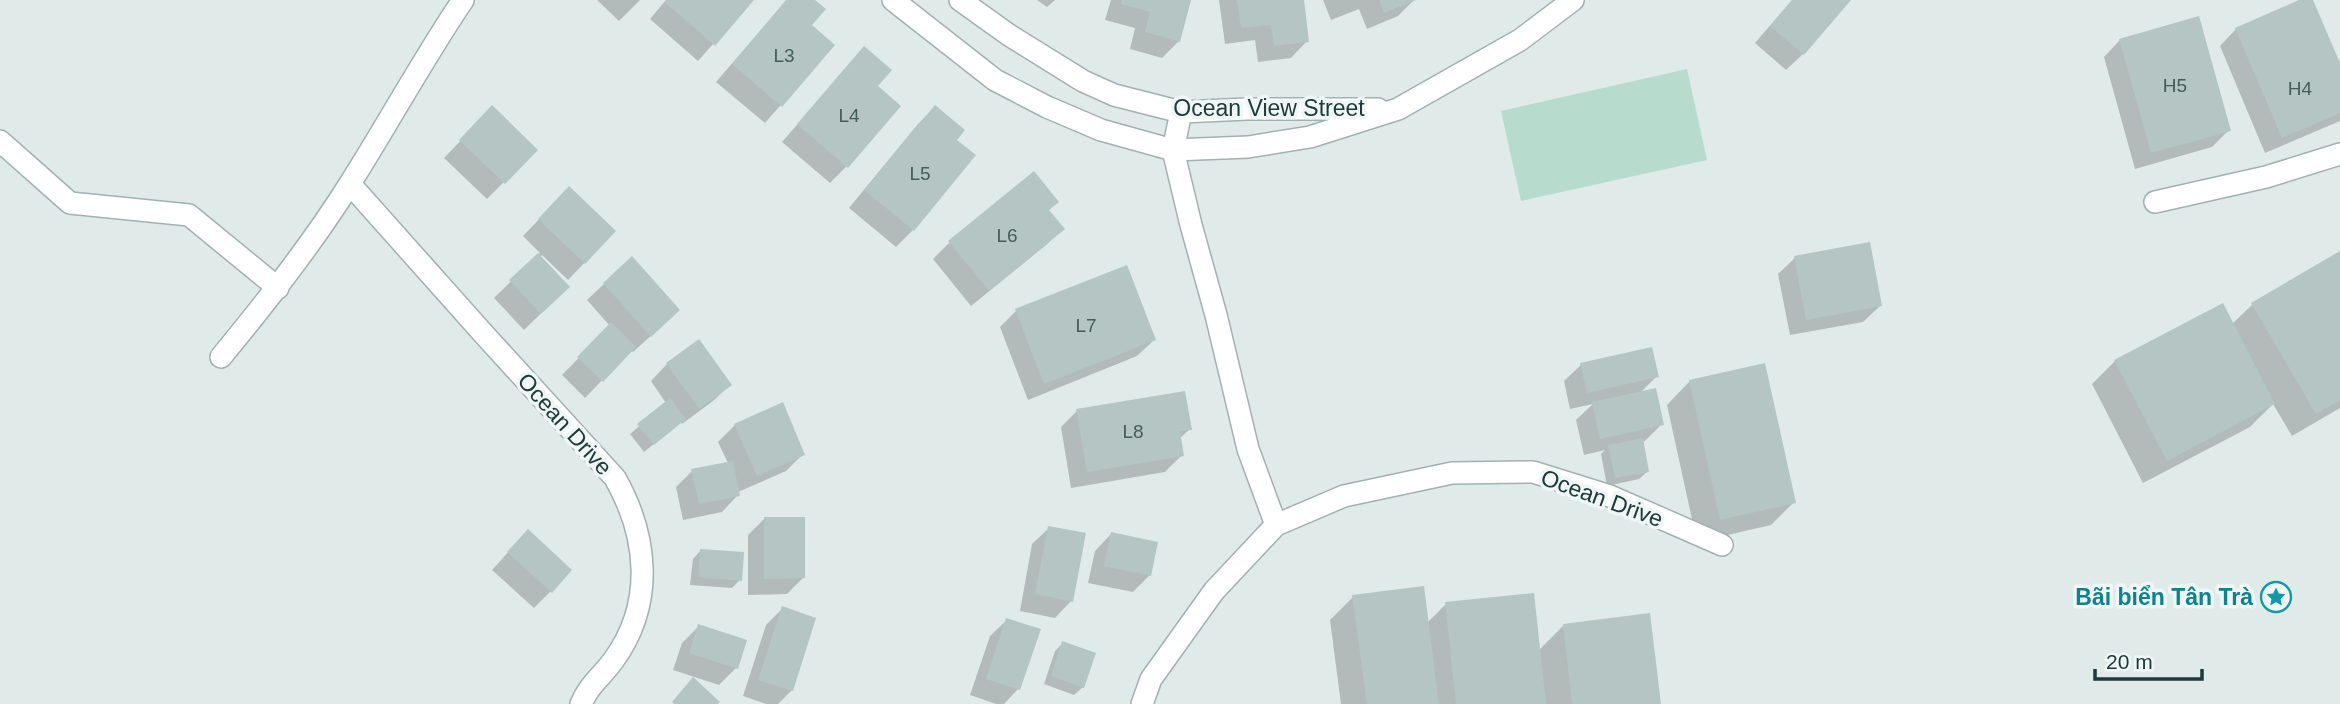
<svg xmlns="http://www.w3.org/2000/svg" width="2340" height="704" viewBox="0 0 2340 704" font-family="Helvetica,sans-serif">
	<style>
		.green { fill: #b7dccd }
		.shadow { fill: #0003 }
		.building { fill: #b4c5c3 }
		.lines { fill: none; stroke-linecap: round; stroke-linejoin: round }
		.minor-casing { stroke: #a2b1b1; stroke-width: 24 }
		.minor { stroke: #fff; stroke-width: 21 }
		.labels { text-anchor: middle; stroke-width: 7; stroke-linejoin: round; paint-order: stroke }
		.number-label { font-size: 19px; fill: #455c5c }
		.street-label { font-size: 23px; fill: #20393a; stroke: #eff7f6 }
		.culture-label { font-size: 23px; font-weight: bold; fill: #0d838f; stroke: #eff7f6; text-anchor: end }
	</style>
	<rect width="100%" height="100%" fill="#dfeae9"/>
	<path class="green" d="M 1687,69 L 1707,160 L 1521,201 L 1501,111 Z"/>
	<path class="shadow" d="M 597,0 L 640,0 L 619,21 Z
		M 666,0 L 752,0 L 698,61 L 650,19 Z
		M 787,0 L 813,0 L 810,25 L 833,45 L 765,123 L 716,82 Z
		M 1037,0 L 1055,0 L 1047,7 Z
		M 1111,0 L 1189,0 L 1179,41 L 1162,58 L 1130,49 L 1135,28 L 1105,20 Z
		M 1219,0 L 1303,0 L 1307,41 L 1291,58 L 1258,62 L 1255,40 L 1225,44 Z
		M 1323,0 L 1414,0 L 1398,16 L 1367,29 L 1359,9 L 1331,20 Z
		M 1792,0 L 1846,0 L 1803,54 L 1786,70 L 1755,43 Z
		M 2304,0 L 2311,0 L 2340,67 L 2340,121 L 2265,153 L 2220,46 L 2236,29 Z
		M 2120,40 L 2229,130 L 2212,147 L 2135,169 L 2104,57 Z
		M 864,48 L 875,86 L 846,167 L 830,183 L 782,142 Z
		M 935,107 L 955,140 L 973,155 L 913,230 L 896,247 L 849,208 L 918,124 Z
		M 492,108 L 536,150 L 487,199 L 444,158 Z
		M 569,188 L 614,232 L 568,280 L 542,255 L 540,257 L 568,287 L 524,330 L 494,298 L 540,253 L 523,236 Z
		M 1048,211 L 1063,229 L 1046,245 L 971,306 L 933,259 L 950,242 Z
		M 2340,253 L 2340,408 L 2292,436 L 2273,404 L 2250,427 L 2143,483 L 2092,384 L 2115,361 L 2232,324 L 2252,305 Z
		M 1795,258 L 1880,306 L 1863,322 L 1790,335 L 1778,274 Z
		M 604,284 L 662,326 L 633,352 L 631,350 L 585,398 L 562,375 L 610,326 L 587,300 Z
		M 1016,311 L 1154,340 L 1137,356 L 1028,400 L 1000,327 Z
		M 667,364 L 730,385 L 713,401 L 682,424 L 681,422 L 644,452 L 630,434 L 666,403 L 651,381 Z
		M 1581,365 L 1657,376 L 1640,393 L 1662,424 L 1645,441 L 1642,442 L 1648,471 L 1639,479 L 1607,486 L 1601,454 L 1605,450 L 1584,455 L 1576,420 L 1593,404 L 1570,409 L 1564,381 Z
		M 1690,381 L 1794,502 L 1771,525 L 1697,542 L 1667,405 Z
		M 1077,411 L 1190,429 L 1179,439 L 1182,455 L 1165,472 L 1071,488 L 1061,427 Z
		M 735,425 L 803,454 L 786,471 L 738,492 L 738,495 L 722,512 L 683,520 L 676,487 L 692,471 L 728,463 L 718,442 Z
		M 764,519 L 803,578 L 787,594 L 748,595 L 748,535 Z
		M 1049,528 L 1071,601 L 1055,618 L 1020,611 L 1032,544 Z
		M 1111,534 L 1150,575 L 1133,592 L 1088,583 L 1095,551 Z
		M 512,548 L 551,591 L 534,608 L 492,570 Z
		M 701,550 L 740,580 L 732,588 L 690,585 L 693,559 Z
		M 1353,597 L 1427,623 L 1446,604 L 1539,650 L 1563,626 L 1659,704 L 1341,704 L 1330,620 Z
		M 783,608 L 792,690 L 778,704 L 766,704 L 743,696 L 766,625 Z
		M 1007,620 L 1018,689 L 1004,704 L 996,704 L 970,695 L 990,636 Z
		M 699,626 L 736,668 L 719,685 L 673,670 L 682,643 Z
		M 1063,643 L 1083,687 L 1074,695 L 1044,684 L 1055,651 Z"/>
	<path class="building" d="M 667,0 L 754,0 L 715,46 L 665,2 Z
		M 786,0 L 815,0 L 826,9 L 812,25 L 835,45 L 782,107 L 732,64 Z
		M 1122,0 L 1191,0 L 1180,42 L 1145,32 L 1150,12 L 1121,4 Z
		M 1237,0 L 1304,0 L 1309,42 L 1274,46 L 1271,25 L 1241,28 Z
		M 1379,0 L 1416,0 L 1384,13 Z
		M 1793,0 L 1851,0 L 1804,55 L 1770,26 Z
		M 2299,0 L 2313,0 L 2340,63 L 2340,113 L 2282,138 L 2235,28 Z
		M 2199,16 L 2231,131 L 2151,153 L 2119,39 Z
		M 864,46 L 892,70 L 878,86 L 901,106 L 848,168 L 797,124 Z
		M 492,105 L 538,150 L 505,184 L 459,140 Z
		M 935,105 L 965,130 L 957,140 L 976,155 L 914,231 L 864,190 Z
		M 1034,171 L 1059,202 L 1049,210 L 1065,229 L 989,291 L 948,241 Z
		M 569,186 L 616,231 L 585,264 L 538,219 Z
		M 1870,242 L 1882,306 L 1806,320 L 1794,256 Z
		M 2340,251 L 2340,400 L 2316,414 L 2251,303 Z
		M 538,253 L 570,287 L 541,314 L 509,280 Z
		M 632,256 L 680,310 L 651,337 L 603,283 Z
		M 1127,265 L 1156,340 L 1044,384 L 1015,309 Z
		M 2223,303 L 2275,404 L 2167,461 L 2114,360 Z
		M 611,322 L 636,347 L 603,382 L 577,357 Z
		M 699,339 L 732,385 L 699,409 L 666,363 Z
		M 1652,347 L 1659,377 L 1587,393 L 1580,363 Z
		M 1765,363 L 1796,503 L 1720,520 L 1689,380 Z
		M 1656,388 L 1664,425 L 1600,439 L 1592,402 Z
		M 1185,391 L 1192,430 L 1180,431 L 1184,456 L 1087,472 L 1076,409 Z
		M 670,398 L 686,419 L 654,445 L 637,424 Z
		M 783,402 L 805,455 L 757,476 L 734,424 Z
		M 1643,438 L 1649,472 L 1615,478 L 1608,445 Z
		M 733,461 L 740,496 L 699,504 L 691,469 Z
		M 764,517 L 805,517 L 805,578 L 764,579 Z
		M 1048,526 L 1086,533 L 1073,602 L 1035,594 Z
		M 528,529 L 572,570 L 552,593 L 507,552 Z
		M 1111,532 L 1158,542 L 1151,576 L 1104,566 Z
		M 700,549 L 744,552 L 742,581 L 698,577 Z
		M 1424,586 L 1439,704 L 1367,704 L 1352,595 Z
		M 1534,593 L 1546,704 L 1456,704 L 1445,602 Z
		M 782,606 L 816,618 L 793,691 L 758,680 Z
		M 1650,613 L 1661,704 L 1572,704 L 1563,624 Z
		M 1006,618 L 1041,629 L 1020,690 L 986,679 Z
		M 698,624 L 747,640 L 738,669 L 689,653 Z
		M 1062,641 L 1096,653 L 1084,688 L 1051,676 Z
		M 693,677 L 720,702 L 718,704 L 674,704 L 672,702 Z"/>
	<g class="lines">
		<g class="minor-casing">
			<path id="minor" d="M 893,0 L 995,80 L 1047,107 L 1101,130 L 1173,150 L 1248,147 L 1310,137 L 1398,109 L 1520,40 L 1573,0
				M 960,0 L 1009,35 L 1083,81 L 1114,95 L 1181,112 L 1247,109 L 1378,109
				M 1181,112 L 1173,150 L 1191,225 L 1216,315 L 1248,449 L 1276,525
				M 0,141 L 70,203 L 189,215 L 278,288
				M 350,184 L 481,331 L 615,478 C 648,536 655,604 613,661 C 601,677 589,685 581,704
				M 2155,202 L 2266,177 L 2340,154
				M 221,357 C 267,301 312,244 351,182 C 389,122 423,59 463,0
				M 1142,704 L 1151,679 L 1214,591 L 1276,525 L 1344,496 L 1452,473 L 1533,472 L 1610,496 L 1722,545"/>
		</g>
		<use href="#minor" class="minor"/>
	</g>
	<defs>
		<g id="sight-ring" transform="scale(1.575)"><circle r="9.5" fill="#eff7f6" stroke="#0f9aa8" stroke-width="1.5"/><path d="M0-6L1.8-2.2L6-1.7L2.9 1.2L3.7 5.4L0 3.3L-3.7 5.4L-2.9 1.2L-6-1.7L-1.8-2.2Z" fill="#0f9aa8"/></g>
	</defs>
	<g fill-rule="evenodd">
		<use href="#sight-ring" x="2276" y="597"/>
	</g>
	<g class="labels">
		<g class="number-label">
			<text x="784" y="62">L3</text>
			<text x="2175" y="92">H5</text>
			<text x="2300" y="95">H4</text>
			<text x="849" y="122">L4</text>
			<text x="920" y="180">L5</text>
			<text x="1007" y="242">L6</text>
			<text x="1086" y="332">L7</text>
			<text x="1133" y="438">L8</text>
		</g>
		<g class="street-label">
			<text x="1269" y="116">Ocean View Street</text>
			<text transform="translate(565 424) rotate(48)" y="8">Ocean Drive</text>
			<text transform="translate(1602 498) rotate(20)" y="8">Ocean Drive</text>
		</g>
		<g class="culture-label">
			<text x="2253" y="605">Bãi biển Tân Trà</text>
		</g>
	</g>
	<path d="M2095 669v10h107v-10" fill="none" stroke="#20393a" stroke-width="3.5"/>
	<text x="2106" y="669" font-size="21" fill="#20393a" stroke="#eff7f6" stroke-width="5" paint-order="stroke">20 m</text>
</svg>
